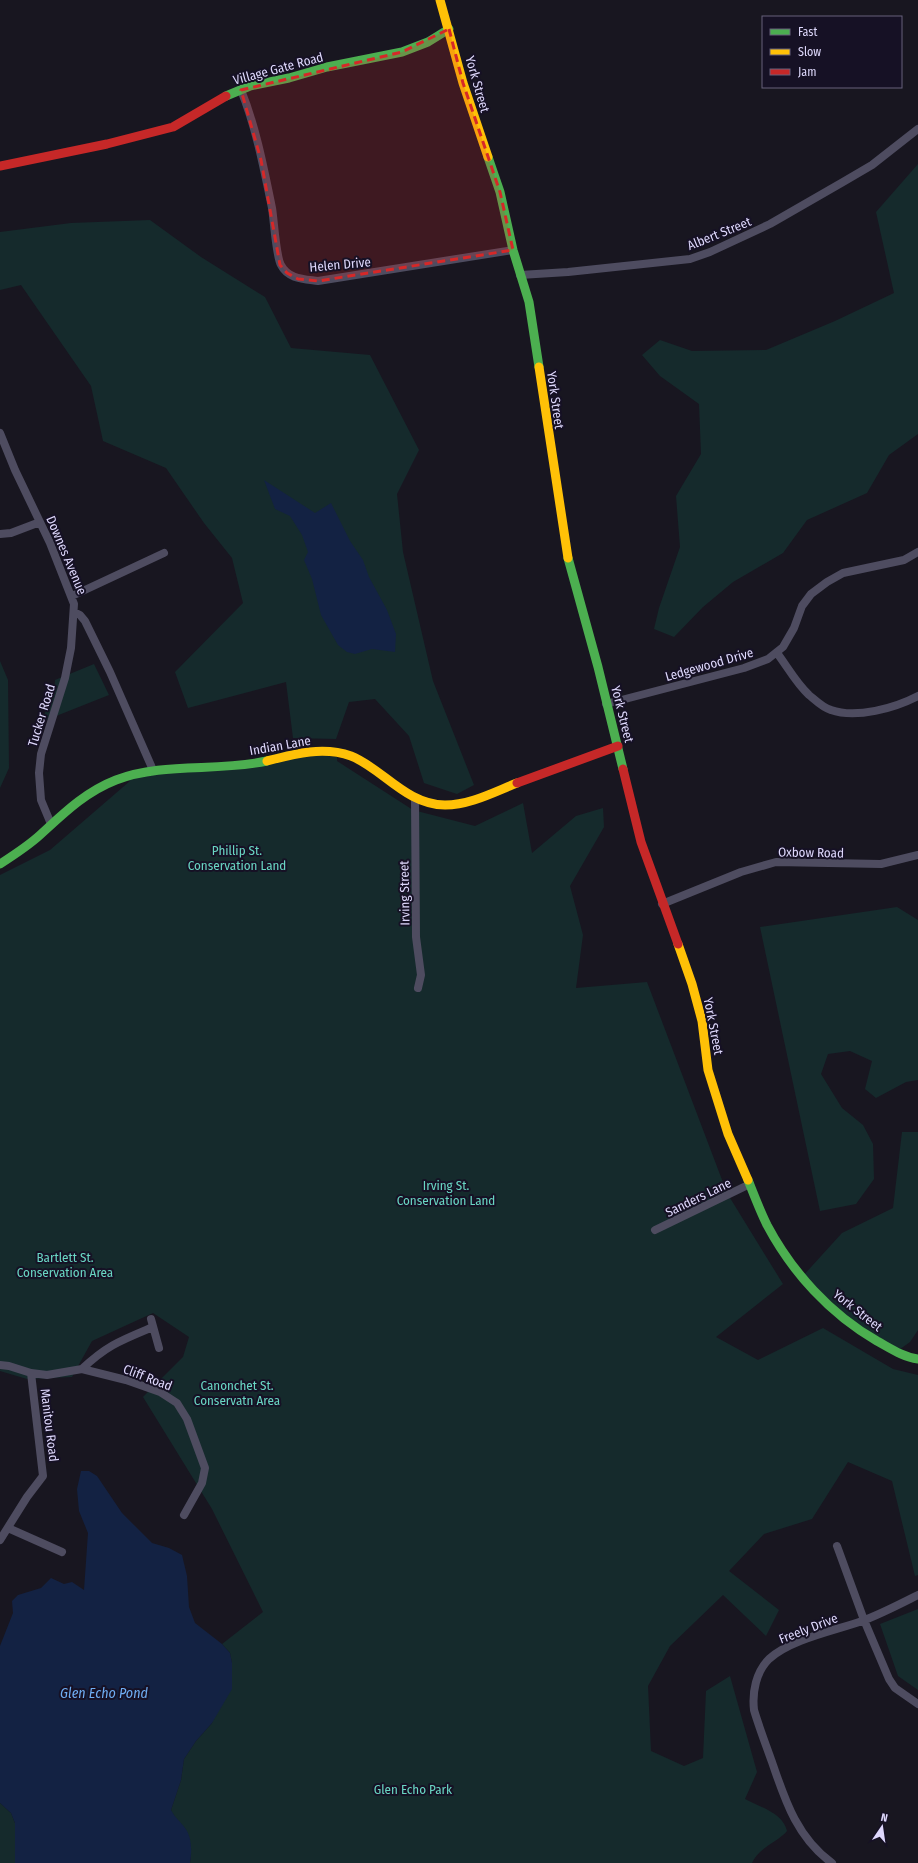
<svg xmlns="http://www.w3.org/2000/svg" width="918" height="1863" viewBox="0 0 918 1863" font-family="'Fira Sans Condensed',sans-serif">
	<style>
		.green { fill: #152a2c }
		.water { fill: #132243 }
		.lines { fill: none; stroke-linecap: round; stroke-linejoin: round }
		.street { stroke: #4e4c60; stroke-width: 8 }
		.fast { stroke: #4caf50; stroke-width: 9 }
		.slow { stroke: #ffc107; stroke-width: 9 }
		.jam { stroke: #c62828; stroke-width: 9 }
		.marked { fill: #d62828; fill-opacity: 0.2; stroke: #d62828; stroke-width: 3; stroke-dasharray: 8 5; stroke-linejoin: round }
		.labels { text-anchor: middle; stroke-width: 4; stroke-linejoin: round; paint-order: stroke }
		.street-label { font-size: 13px; fill: #ded8fc; stroke: #161125 }
		.park-label { font-size: 13px; fill: #69d6c3; stroke: #161125 }
		.water-label { font-size: 14px; font-style: italic; fill: #6fadf3; stroke: #161125 }
	</style>
	<rect width="100%" height="100%" fill="#181620"/>
	<path class="green" d="M 918,164 L 918,434 L 889,455 L 867,493 L 807,520 L 783,553 L 733,582 L 703,607 L 674,637 L 654,629 L 659,608 L 680,547 L 676,496 L 701,454 L 699,404 L 660,376 L 642,355 L 660,340 L 692,351 L 766,350 L 835,321 L 894,293 L 876,212 Z
		M 150,220 L 201,257 L 265,297 L 291,348 L 370,355 L 419,450 L 397,494 L 403,552 L 433,681 L 474,785 L 457,794 L 424,783 L 409,736 L 375,699 L 349,702 L 336,739 L 293,738 L 286,682 L 188,708 L 175,672 L 243,603 L 232,558 L 204,523 L 166,468 L 103,441 L 91,386 L 21,285 L 0,290 L 0,232 L 71,223 Z
		M 0,661 L 8,680 L 9,768 L 0,788 Z
		M 94,664 L 109,695 L 41,722 L 54,692 L 55,680 Z
		M 284,752 L 337,757 L 337,761 L 413,810 L 475,826 L 523,803 L 532,853 L 576,816 L 603,808 L 604,827 L 570,886 L 583,935 L 576,988 L 647,982 L 727,1193 L 783,1284 L 716,1337 L 758,1360 L 823,1328 L 893,1369 L 918,1375 L 918,1575 L 915,1576 L 892,1481 L 848,1462 L 812,1519 L 764,1534 L 729,1571 L 779,1610 L 766,1636 L 723,1595 L 670,1646 L 648,1686 L 651,1751 L 684,1766 L 703,1758 L 706,1691 L 730,1676 L 757,1772 L 745,1799 C 760,1807 783,1813 787,1831 C 778,1842 758,1848 752,1863 L 190,1863 C 192,1852 191,1835 183,1826 C 178,1820 174,1817 171,1810 L 181,1780 L 184,1759 L 196,1741 L 212,1723 L 232,1663 L 230,1653 L 222,1644 L 263,1612 L 212,1509 L 143,1397 L 183,1357 L 189,1337 L 153,1313 L 92,1341 L 72,1377 L 27,1379 L 0,1371 L 0,875 L 50,850 L 130,781 L 129,774 L 251,760 Z
		M 897,907 L 918,920 L 918,1080 L 906,1082 L 876,1098 L 865,1089 L 872,1061 L 850,1051 L 828,1054 L 821,1074 L 842,1108 L 863,1125 L 873,1144 L 874,1179 L 856,1204 L 820,1211 L 760,927 Z
		M 902,1132 L 918,1132 L 918,1330 L 910,1342 L 896,1352 L 879,1343 L 802,1277 L 842,1233 L 893,1208 Z
		M 918,1609 L 918,1690 L 898,1676 L 880,1624 Z
		M 0,1803 L 11,1813 L 15,1823 L 15,1863 L 0,1863 Z"/>
	<path class="water" d="M 264,480 L 315,513 L 331,503 L 350,541 L 363,560 L 369,577 L 387,610 L 396,634 L 395,652 L 372,649 L 355,654 L 347,652 L 338,645 L 321,615 L 312,579 L 304,560 L 308,552 L 302,535 L 290,516 L 275,509 Z
		M 81,1471 L 89,1471 L 97,1476 L 122,1513 L 152,1543 L 169,1548 L 182,1555 L 187,1576 L 189,1607 L 195,1623 L 222,1644 L 230,1653 L 232,1663 L 232,1689 L 212,1723 L 196,1741 L 184,1759 L 181,1780 L 171,1810 C 176,1819 180,1821 185,1828 C 192,1837 192,1852 190,1863 L 15,1863 L 15,1823 L 11,1813 L 0,1803 L 0,1646 L 13,1613 L 12,1601 L 18,1595 L 41,1588 L 51,1578 L 64,1584 L 72,1582 L 84,1590 L 88,1533 L 79,1511 L 77,1489 Z"/>
	<g class="lines">
		<path class="street" d="M 241,90 C 256,127 264,169 272,208 C 274,220 276,257 281,265 C 288,279 304,279 318,281 L 513,250
			M 520,275 L 568,272 L 690,259 L 710,252 L 770,224 L 843,182 L 872,165 L 918,129
			M 0,433 L 15,470 L 50,543 L 74,604 L 71,648 L 65,678 L 41,754 L 39,773 L 41,800 L 51,824
			M 0,534 L 11,533 L 40,522
			M 72,596 L 164,553
			M 74,612 L 80,615 L 85,621 L 110,672 L 153,770
			M 777,653 C 787,666 796,683 809,695 C 815,700 823,708 831,710 C 856,719 895,708 918,696
			M 606,704 L 744,668 L 768,659 L 783,647 L 794,628 L 802,606 L 811,594 L 827,582 L 843,573 L 904,560 L 918,552
			M 415,798 L 416,937 L 421,975 L 418,988
			M 662,904 L 741,872 L 776,862 L 881,864 L 918,855
			M 655,1230 L 750,1184
			M 151,1319 L 159,1348
			M 0,1365 L 9,1366 L 31,1373 L 47,1375 L 82,1369 L 126,1380 L 160,1392 L 177,1403 L 187,1419 L 205,1468 L 202,1483 L 184,1515
			M 82,1369 C 107,1345 122,1340 153,1327
			M 8,1528 L 62,1552
			M 0,1540 L 27,1497 L 43,1476 L 31,1373
			M 837,1546 L 864,1620 L 889,1679 L 895,1688 L 918,1704
			M 832,1863 C 797,1838 785,1800 772,1762 C 766,1745 759,1727 754,1710 C 752,1692 756,1672 769,1659 C 791,1639 834,1631 862,1621 C 881,1614 900,1604 918,1595"/>
		<path class="fast" d="M 226,96 L 250,86 L 289,78 L 327,67 L 402,52 L 428,42 L 449,29
			M 488,157 L 500,192 L 513,250 L 529,302 L 539,367
			M 568,558 L 598,667 L 623,769
			M 0,864 C 14,855 28,846 40,835 C 63,814 85,792 116,780 C 163,762 217,772 267,761
			M 748,1180 C 754,1195 760,1211 767,1225 C 792,1272 830,1314 877,1341 C 890,1348 903,1357 918,1359"/>
		<path class="slow" d="M 440,0 L 463,83 L 488,157
			M 539,367 L 568,558
			M 267,761 C 294,754 323,746 351,756 C 382,768 406,805 445,805 C 470,805 494,792 517,783
			M 678,944 L 692,984 L 702,1021 L 708,1070 L 728,1134 L 748,1180"/>
		<path class="jam" d="M 0,166 L 107,144 L 173,127 L 226,96
			M 623,769 L 641,842 L 678,944
			M 517,783 L 618,746"/>
	</g>
	<path class="marked" d="M 449,29 L 463,83 L 500,192 L 513,250 L 318,281 L 298,279 L 287,273 L 280,265 L 261,160 L 241,90 L 402,52 Z"/>
	<g class="labels">
		<g class="street-label">
			<text transform="translate(278 68) rotate(-15)" y="5">Village Gate Road</text>
			<text transform="translate(478 84) rotate(74)" y="5">York Street</text>
			<text transform="translate(719 233) rotate(-22)" y="5">Albert Street</text>
			<text transform="translate(340 264) rotate(-5)" y="5">Helen Drive</text>
			<text transform="translate(556 400) rotate(82)" y="5">York Street</text>
			<text transform="translate(67 555) rotate(67)" y="5">Downes Avenue</text>
			<text transform="translate(709 664) rotate(-16)" y="5">Ledgewood Drive</text>
			<text transform="translate(623 714) rotate(76)" y="5">York Street</text>
			<text transform="translate(41 715) rotate(-73)" y="5">Tucker Road</text>
			<text transform="translate(280 745) rotate(-10)" y="5">Indian Lane</text>
			<text transform="translate(811 852) rotate(1)" y="5">Oxbow Road</text>
			<text transform="translate(404 893) rotate(-91)" y="5">Irving Street</text>
			<text transform="translate(714 1026) rotate(79)" y="5">York Street</text>
			<text transform="translate(698 1197) rotate(-26)" y="5">Sanders Lane</text>
			<text transform="translate(858 1310) rotate(38)" y="5">York Street</text>
			<text transform="translate(148 1377) rotate(21)" y="5">Cliff Road</text>
			<text transform="translate(50 1425) rotate(83)" y="5">Manitou Road</text>
			<text transform="translate(808 1628) rotate(-21)" y="5">Freely Drive</text>
		</g>
		<g class="park-label">
			<text x="237" y="855">Phillip St.<tspan x="237" dy="15">Conservation Land</tspan></text>
			<text x="446" y="1190">Irving St.<tspan x="446" dy="15">Conservation Land</tspan></text>
			<text x="65" y="1262">Bartlett St.<tspan x="65" dy="15">Conservation Area</tspan></text>
			<text x="237" y="1390">Canonchet St.<tspan x="237" dy="15">Conservatn Area</tspan></text>
			<text x="413" y="1794">Glen Echo Park</text>
		</g>
		<g class="water-label">
			<text x="104" y="1698">Glen Echo Pond</text>
		</g>
	</g>
	<rect x="762" y="16" width="140" height="72" fill="#161125" stroke="#66617b"/>
	<rect x="770" y="29" width="20" height="6" fill="#4caf50" stroke="#66617b"/>
	<text x="798" y="36" font-size="12" fill="#ded8fc">Fast</text>
	<rect x="770" y="49" width="20" height="6" fill="#ffc107" stroke="#66617b"/>
	<text x="798" y="56" font-size="12" fill="#ded8fc">Slow</text>
	<rect x="770" y="69" width="20" height="6" fill="#c62828" stroke="#66617b"/>
	<text x="798" y="76" font-size="12" fill="#ded8fc">Jam</text>
	<g transform="translate(882 1827) rotate(13)" stroke="#161125" stroke-width="3" paint-order="stroke">
	<path d="M0-3L7 15L0 10L-7 15Z" fill="#ded8fc"/>
	<text y="-6" font-size="11" font-weight="bold" text-anchor="middle" fill="#ded8fc">N</text>
	</g>
</svg>
